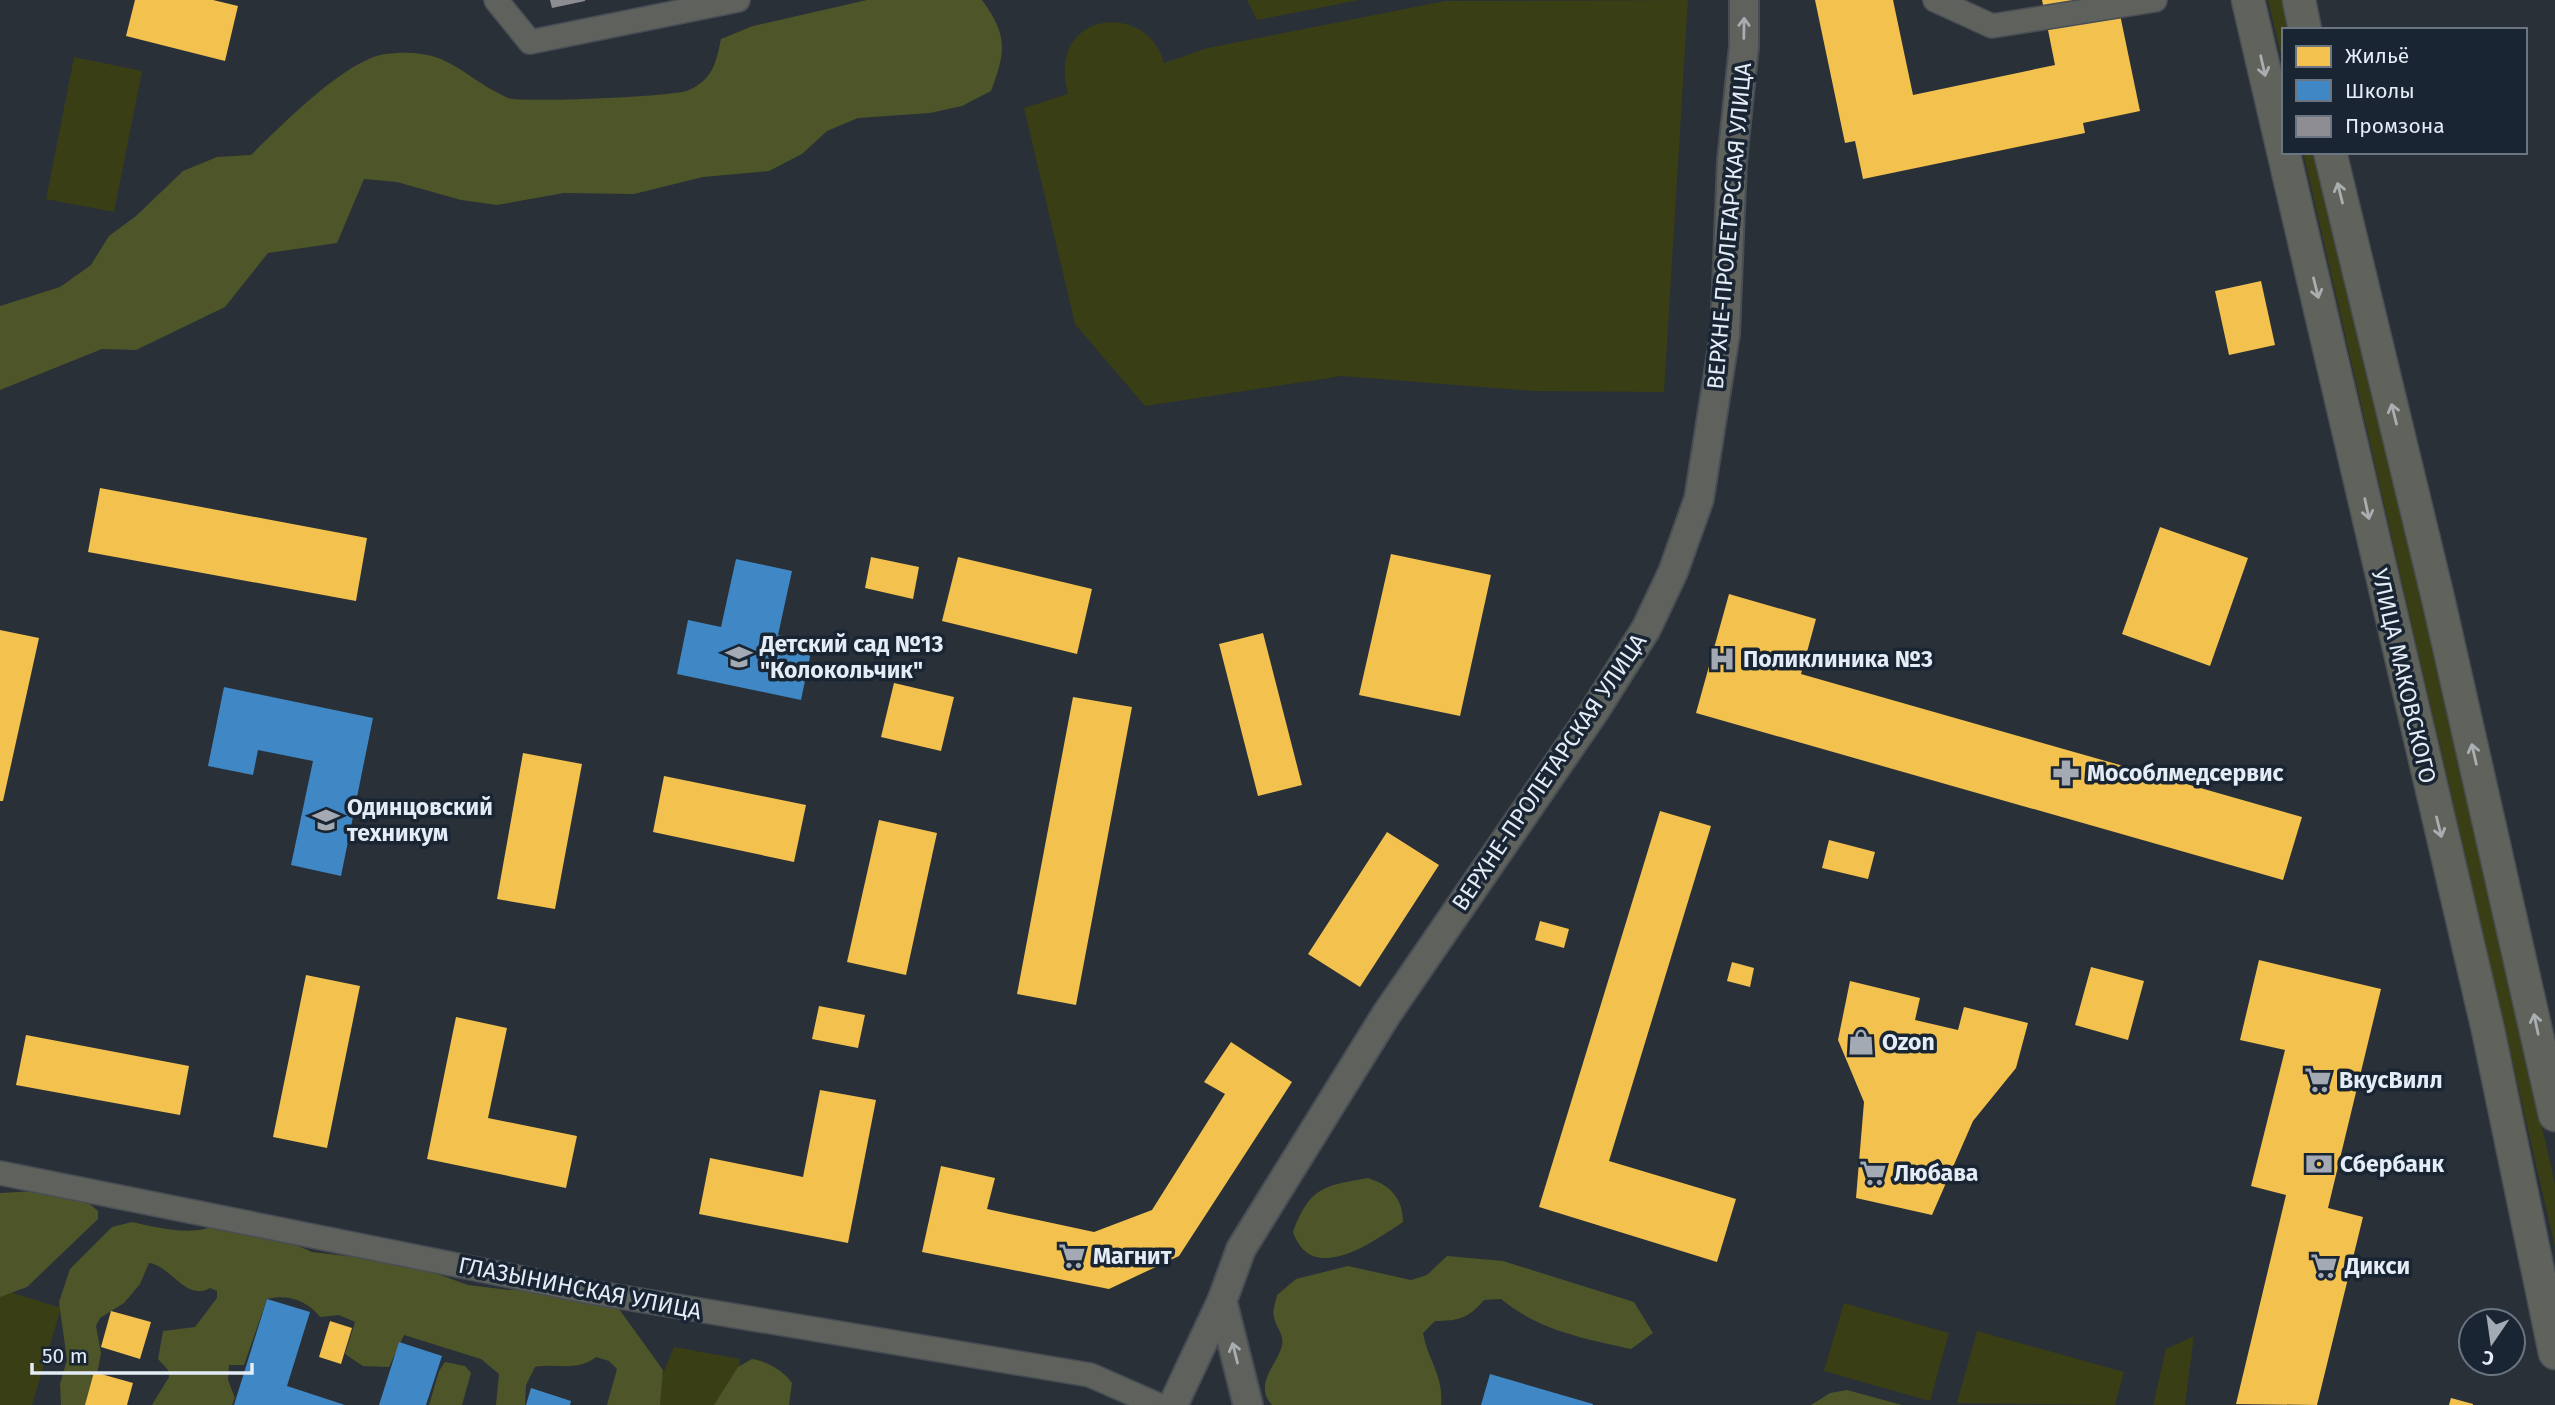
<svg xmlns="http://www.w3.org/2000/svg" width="2555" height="1405" viewBox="0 0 2555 1405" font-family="'Fira Sans',sans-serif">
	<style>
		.green { fill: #393e15 }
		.forest { fill: #4e5528 }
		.homes { fill: #f2c14e }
		.schools { fill: #3f88c5 }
		.industry { fill: #8d8d92 }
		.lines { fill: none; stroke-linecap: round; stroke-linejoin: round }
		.minor-casing { stroke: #494e55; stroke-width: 26 }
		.tertiary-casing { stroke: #494e55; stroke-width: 32 }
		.secondary-casing { stroke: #494e55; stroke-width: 35 }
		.minor { stroke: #5e615c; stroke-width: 23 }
		.tertiary { stroke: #5e615c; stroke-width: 28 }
		.secondary { stroke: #60635c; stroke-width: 32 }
		.oneway { stroke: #a8adb1 }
		.oneway2 { stroke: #a9aeb1 }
		.labels { text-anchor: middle; stroke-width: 7; stroke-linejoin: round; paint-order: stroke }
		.street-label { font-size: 23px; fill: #e4ecf6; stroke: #1a2534 }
		.poi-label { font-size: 23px; font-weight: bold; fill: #e4ecf6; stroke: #1a2534; text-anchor: start }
	</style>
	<rect width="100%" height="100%" fill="#293038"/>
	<path class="green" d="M 1247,0 L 1359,0 L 1257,20 Z
		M 1688,0 L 1664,392 L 1533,391 L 1342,376 L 1145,406 L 1075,324 L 1024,108 L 1068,94 C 1045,10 1148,0 1164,63 L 1208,48 L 1445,1 Z
		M 2268,0 L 2286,0 L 2293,30 L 2284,30 L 2284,67 Z
		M 74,57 L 142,71 L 114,212 L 46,199 Z
		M 2303,152 L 2320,152 L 2555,1184 L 2555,1247 Z
		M 0,1289 L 61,1308 L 32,1405 L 0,1405 Z
		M 1844,1303 L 1949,1333 L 1930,1401 L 1824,1371 Z
		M 1977,1331 L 2124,1372 L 2115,1405 L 1957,1403 Z
		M 2194,1336 L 2185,1405 L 2153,1405 L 2166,1349 Z
		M 674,1347 L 740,1359 L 733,1405 L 650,1405 Z"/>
	<path class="forest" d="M 867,0 L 982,0 C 1008,36 1006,51 991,91 L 962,106 L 930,113 L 858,118 L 827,131 L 802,154 L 769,171 L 703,177 L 634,194 L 564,193 L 497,205 L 461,200 L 397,182 L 364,179 L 337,243 L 268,253 L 225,307 L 136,350 L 102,349 L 0,390 L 0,306 L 60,287 L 91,265 L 109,236 L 136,216 L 183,171 L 217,157 L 251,155 C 281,126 346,59 386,54 C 449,46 460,76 508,98 C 521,103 675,97 689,90 C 713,79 716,63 721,39 L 753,26 Z
		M 1368,1178 C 1390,1185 1403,1198 1403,1222 C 1374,1241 1312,1287 1293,1232 C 1310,1187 1323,1186 1368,1178 Z
		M 37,1191 L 86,1201 L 98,1211 L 98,1219 L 27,1287 L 0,1297 L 0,1193 Z
		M 132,1222 C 154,1227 194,1237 215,1225 L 281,1238 L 312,1252 L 407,1263 L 468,1285 L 509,1290 L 543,1285 L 553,1287 L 619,1309 L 663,1370 L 660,1405 L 607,1405 L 617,1369 L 609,1361 L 596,1357 C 578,1372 555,1363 535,1367 L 526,1385 L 525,1405 L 496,1405 L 499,1374 L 481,1359 L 404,1335 L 389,1367 L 363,1366 L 345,1354 L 355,1322 L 339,1315 L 320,1317 C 307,1300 287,1294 267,1299 L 244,1365 L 229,1365 L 228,1380 L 235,1398 L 232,1405 L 152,1405 L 169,1377 L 168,1370 L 158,1359 L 163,1331 L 195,1327 L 217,1298 L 217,1291 L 210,1288 C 186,1302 170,1265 149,1263 L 140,1284 L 124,1303 L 100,1318 L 96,1326 L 101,1353 L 95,1385 L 86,1405 L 61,1405 L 60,1384 L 67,1360 L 59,1302 L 70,1269 L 112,1227 Z
		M 1447,1256 L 1503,1261 L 1634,1302 L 1653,1333 L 1631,1349 C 1583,1338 1540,1331 1501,1299 L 1484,1300 C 1469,1318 1459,1321 1435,1321 L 1423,1333 C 1428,1361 1444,1376 1441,1405 L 1272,1405 C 1254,1385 1275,1366 1281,1349 C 1286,1335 1276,1329 1274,1317 C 1272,1311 1276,1301 1277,1295 L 1296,1279 L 1348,1266 L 1411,1280 L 1427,1275 Z
		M 752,1359 C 767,1361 784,1371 792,1383 L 789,1405 L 714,1405 L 738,1367 Z
		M 445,1362 L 465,1366 L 471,1373 L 462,1405 L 429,1405 L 439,1371 Z
		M 1847,1390 L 1902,1405 L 1811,1405 L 1830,1393 Z"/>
	<path class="homes" d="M 135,0 L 213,0 L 238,6 L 225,61 L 126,36 Z
		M 1815,0 L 1893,0 L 1913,95 L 2055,65 L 2042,0 L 2117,0 L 2140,111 L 2083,123 L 2085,133 L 1863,179 L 1855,141 L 1845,143 Z
		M 2261,281 L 2275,345 L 2229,355 L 2215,291 Z
		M 100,488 L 367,538 L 356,601 L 88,552 Z
		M 2160,527 L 2248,558 L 2210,666 L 2122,634 Z
		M 1391,554 L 1491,575 L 1460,716 L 1359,695 Z
		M 871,557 L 919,567 L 913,599 L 865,588 Z
		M 958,557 L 1092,589 L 1077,654 L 942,621 Z
		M 1729,594 L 1816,619 L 1801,674 L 2302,817 L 2283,880 L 1696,713 Z
		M 0,630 L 39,638 L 3,801 L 0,801 Z
		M 1263,633 L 1302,785 L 1258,796 L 1219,644 Z
		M 894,683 L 954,697 L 941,751 L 881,737 Z
		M 1073,697 L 1132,707 L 1076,1005 L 1017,994 Z
		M 523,753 L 582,764 L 555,909 L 497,899 Z
		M 664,776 L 806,805 L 794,862 L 653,832 Z
		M 1660,811 L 1711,826 L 1609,1161 L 1736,1199 L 1717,1262 L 1539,1207 Z
		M 879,820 L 937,833 L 906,975 L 847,962 Z
		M 1387,832 L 1439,865 L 1360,987 L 1308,954 Z
		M 1829,840 L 1875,852 L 1868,879 L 1822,868 Z
		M 1540,921 L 1569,929 L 1564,948 L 1535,940 Z
		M 2259,960 L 2381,989 L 2328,1208 L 2363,1217 L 2317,1405 L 2236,1404 L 2286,1195 L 2251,1186 L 2285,1050 L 2240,1040 Z
		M 1732,962 L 1754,968 L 1750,987 L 1727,981 Z
		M 2091,967 L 2144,981 L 2128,1040 L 2075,1025 Z
		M 306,975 L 360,986 L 327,1148 L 273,1137 Z
		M 1850,981 L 1920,998 L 1915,1020 L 1958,1030 L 1964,1007 L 2028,1023 L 2016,1068 L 1973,1121 L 1932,1215 L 1856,1198 L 1864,1102 L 1838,1040 Z
		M 819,1006 L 865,1015 L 858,1048 L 812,1039 Z
		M 456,1017 L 507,1028 L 488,1118 L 577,1136 L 566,1188 L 427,1159 Z
		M 26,1035 L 189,1066 L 180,1115 L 16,1085 Z
		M 1231,1042 L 1292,1082 L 1179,1256 L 1109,1289 L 922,1252 L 941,1166 L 995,1178 L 987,1209 L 1094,1232 L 1152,1210 L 1225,1094 L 1204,1082 Z
		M 820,1090 L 876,1100 L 848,1243 L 699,1214 L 710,1158 L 803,1177 Z
		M 111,1311 L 151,1322 L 140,1359 L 101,1347 Z
		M 330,1321 L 352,1328 L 341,1364 L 319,1357 Z
		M 94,1372 L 133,1383 L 127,1405 L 85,1405 Z
		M 2451,1398 L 2473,1404 L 2473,1405 L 2449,1405 Z"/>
	<path class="schools" d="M 736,559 L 792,571 L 778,635 L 813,642 L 801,700 L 677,674 L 688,620 L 721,627 Z
		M 224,687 L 373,718 L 341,876 L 291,865 L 313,761 L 258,750 L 253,775 L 208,766 Z
		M 267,1299 L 310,1312 L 287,1386 L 345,1405 L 234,1405 Z
		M 399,1342 L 442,1356 L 426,1405 L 379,1405 Z
		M 1490,1374 L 1593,1404 L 1593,1405 L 1481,1405 Z
		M 531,1388 L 571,1401 L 570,1405 L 526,1405 Z"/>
	<path class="industry" d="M 550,0 L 585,0 L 585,1 L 552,8 Z"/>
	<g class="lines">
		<g class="minor-casing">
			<path id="minor" d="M 496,0 L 530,42 L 738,0
				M 1935,0 L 1992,26 L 2155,0
				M 0,1173 L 591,1292 L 1090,1375 L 1158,1405"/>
		</g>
		<g class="tertiary-casing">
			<path id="tertiary" d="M 1222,1301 L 1248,1405
				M 1173,1405 L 1222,1301 L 1241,1249 L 1386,1015 L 1595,710 L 1646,629 L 1673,572 L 1699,499 L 1725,334 L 1732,161 L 1744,46 L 1744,0"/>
		</g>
		<g class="secondary-casing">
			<path id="secondary" d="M 2248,0 L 2488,1030 L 2555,1353
				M 2299,0 L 2305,30
				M 2330,152 L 2438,598 L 2555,1115"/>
		</g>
		<use href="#minor" class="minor"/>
		<use href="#tertiary" class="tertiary"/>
		<use href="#secondary" class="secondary"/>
	</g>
	<defs><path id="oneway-shaft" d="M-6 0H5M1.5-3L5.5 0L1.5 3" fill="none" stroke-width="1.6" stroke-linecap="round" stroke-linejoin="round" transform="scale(1.75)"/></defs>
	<g class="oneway">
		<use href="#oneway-shaft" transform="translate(1744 28) rotate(-89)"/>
		<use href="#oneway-shaft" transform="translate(1235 1353) rotate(-104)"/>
	</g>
	<g class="oneway2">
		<use href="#oneway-shaft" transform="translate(2263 66) rotate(77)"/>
		<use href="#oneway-shaft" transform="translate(2340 193) rotate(-104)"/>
		<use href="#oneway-shaft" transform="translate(2316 288) rotate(76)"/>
		<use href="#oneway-shaft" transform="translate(2394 414) rotate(-104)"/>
		<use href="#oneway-shaft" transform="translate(2367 509) rotate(78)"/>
		<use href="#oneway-shaft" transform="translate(2474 754) rotate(-103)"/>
		<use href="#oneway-shaft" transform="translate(2439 827) rotate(76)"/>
		<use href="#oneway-shaft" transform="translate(2536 1024) rotate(-102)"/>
	</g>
	<defs>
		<g id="school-bare" transform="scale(2.1)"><path d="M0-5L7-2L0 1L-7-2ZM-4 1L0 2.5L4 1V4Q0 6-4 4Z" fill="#a3aab4" stroke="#1a2534" stroke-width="2.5" paint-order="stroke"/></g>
		<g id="hospital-bare" transform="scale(2.1)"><path d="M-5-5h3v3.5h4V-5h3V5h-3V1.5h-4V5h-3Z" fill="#a3aab4" stroke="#1a2534" stroke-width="2.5" paint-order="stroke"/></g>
		<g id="pharmacy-bare" transform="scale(2.1)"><path d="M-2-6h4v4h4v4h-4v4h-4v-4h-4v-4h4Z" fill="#a3aab4" stroke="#1a2534" stroke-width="2.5" paint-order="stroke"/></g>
		<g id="university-bare" transform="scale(2.1)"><path d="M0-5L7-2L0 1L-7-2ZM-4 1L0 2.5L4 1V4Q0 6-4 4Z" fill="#a3aab4" stroke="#1a2534" stroke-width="2.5" paint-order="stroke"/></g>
		<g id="shop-bare" transform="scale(2.1)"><path d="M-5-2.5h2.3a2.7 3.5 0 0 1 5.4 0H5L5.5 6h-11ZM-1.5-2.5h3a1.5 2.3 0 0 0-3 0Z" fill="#a3aab4" stroke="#1a2534" stroke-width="2.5" paint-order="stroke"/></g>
		<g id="supermarket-bare" transform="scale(2.1)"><path d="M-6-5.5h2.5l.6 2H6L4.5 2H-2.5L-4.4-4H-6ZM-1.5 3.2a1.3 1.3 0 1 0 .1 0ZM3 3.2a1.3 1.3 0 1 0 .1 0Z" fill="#a3aab4" stroke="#1a2534" stroke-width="2.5" paint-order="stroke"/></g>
		<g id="bank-bare" transform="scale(2.1)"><path d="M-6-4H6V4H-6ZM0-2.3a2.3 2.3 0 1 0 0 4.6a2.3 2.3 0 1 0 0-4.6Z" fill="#a3aab4" stroke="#1a2534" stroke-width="2.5" paint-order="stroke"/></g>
	</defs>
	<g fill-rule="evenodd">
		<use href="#school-bare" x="739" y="657"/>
		<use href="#hospital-bare" x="1722" y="659"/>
		<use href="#pharmacy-bare" x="2066" y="773"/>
		<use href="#university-bare" x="326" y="820"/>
		<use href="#shop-bare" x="1861" y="1042"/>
		<use href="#supermarket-bare" x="2318" y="1080"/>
		<use href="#bank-bare" x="2319" y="1164"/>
		<use href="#supermarket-bare" x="1873" y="1173"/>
		<use href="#supermarket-bare" x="1072" y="1256"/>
		<use href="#supermarket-bare" x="2324" y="1266"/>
	</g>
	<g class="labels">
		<g class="street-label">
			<text transform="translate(1729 226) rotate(-85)" y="8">ВЕРХНЕ-ПРОЛЕТАРСКАЯ УЛИЦА</text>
			<text transform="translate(2404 676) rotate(77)" y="8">УЛИЦА МАКОВСКОГО</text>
			<text transform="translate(1549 772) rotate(-56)" y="8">ВЕРХНЕ-ПРОЛЕТАРСКАЯ УЛИЦА</text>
			<text transform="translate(580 1288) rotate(11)" y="8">ГЛАЗЫНИНСКАЯ УЛИЦА</text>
		</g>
		<g class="poi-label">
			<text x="760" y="652">Детский сад №13<tspan x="760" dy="26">"Колокольчик"</tspan></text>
			<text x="1743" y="667">Поликлиника №3</text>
			<text x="2087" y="781">Мособлмедсервис</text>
			<text x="347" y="815">Одинцовский<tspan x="347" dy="26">техникум</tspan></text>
			<text x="1882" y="1050">Ozon</text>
			<text x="2339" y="1088">ВкусВилл</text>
			<text x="2340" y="1172">Сбербанк</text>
			<text x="1894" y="1181">Любава</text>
			<text x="1093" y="1264">Магнит</text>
			<text x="2345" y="1274">Дикси</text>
		</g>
	</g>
	<rect x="2282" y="28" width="245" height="126" fill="#1a2534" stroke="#6b7582" stroke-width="2"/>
	<rect x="2296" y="46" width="35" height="21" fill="#f2c14e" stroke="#6b7582" stroke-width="2"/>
	<text x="2345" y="63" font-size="21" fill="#e4ecf6">Жильё</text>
	<rect x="2296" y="80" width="35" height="21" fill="#3f88c5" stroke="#6b7582" stroke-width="2"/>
	<text x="2345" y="98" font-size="21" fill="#e4ecf6">Школы</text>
	<rect x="2296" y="116" width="35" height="21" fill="#8d8d92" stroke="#6b7582" stroke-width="2"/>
	<text x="2345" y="133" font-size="21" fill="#e4ecf6">Промзона</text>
	<g transform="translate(2492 1342) rotate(193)"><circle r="33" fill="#1a2534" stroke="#6b7582" stroke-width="2"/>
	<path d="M0-5L12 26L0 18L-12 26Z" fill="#a3aab4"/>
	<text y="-10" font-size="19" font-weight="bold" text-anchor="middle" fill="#e4ecf6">С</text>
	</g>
	<path d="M32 1363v10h220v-10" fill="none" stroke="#e4ecf6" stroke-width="3.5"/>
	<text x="42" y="1363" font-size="21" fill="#e4ecf6" stroke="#1a2534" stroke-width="5" paint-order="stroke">50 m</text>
</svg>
